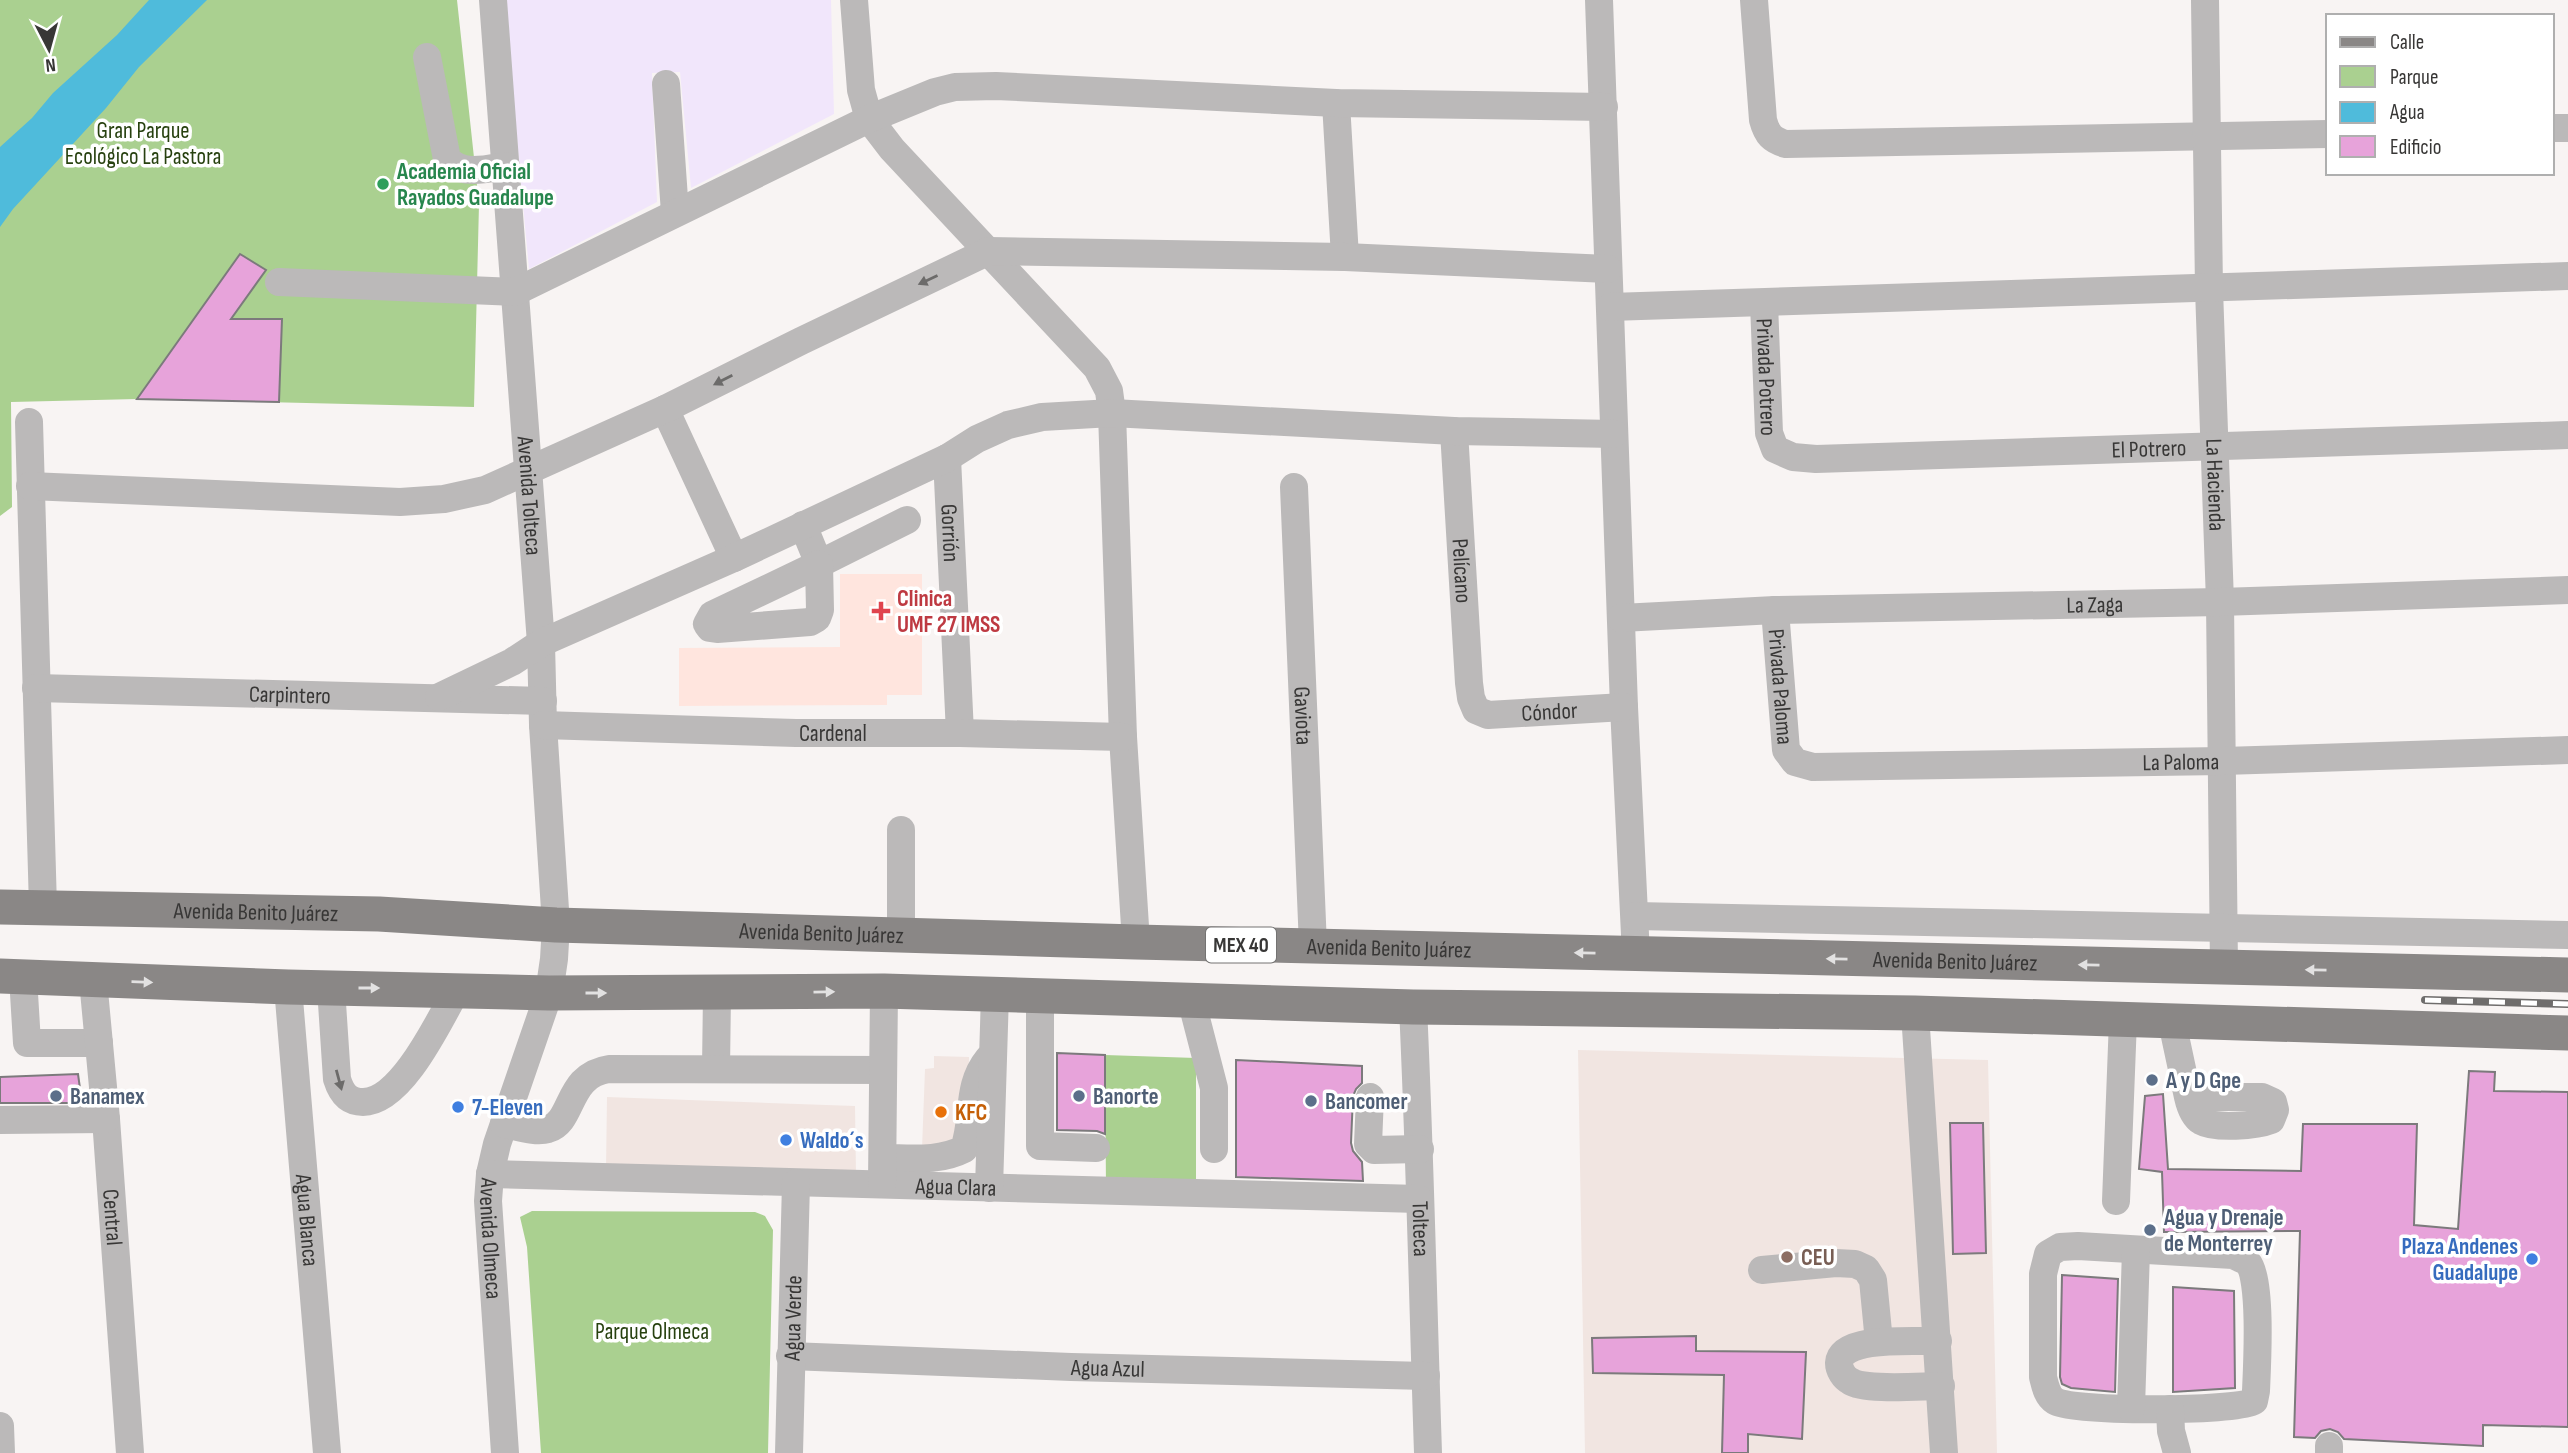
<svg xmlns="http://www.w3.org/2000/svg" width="2568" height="1453" viewBox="0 0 2568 1453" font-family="'Sofia Sans Condensed',sans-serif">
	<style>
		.built { fill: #f1e5e1 }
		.industrial { fill: #f1e6fb }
		.medical { fill: #ffe5de }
		.green { fill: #aad090 }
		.water { fill: #4fbbdb }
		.building { fill: #e7a3da; stroke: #7c7a7c; stroke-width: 2 }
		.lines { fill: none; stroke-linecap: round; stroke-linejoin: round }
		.minor { stroke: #bbb9b9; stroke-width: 28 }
		.major { stroke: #8a8786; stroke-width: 35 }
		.rail-casing { stroke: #6f6d6c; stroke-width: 8 }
		.rail { stroke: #fff; stroke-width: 5; stroke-dasharray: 16; stroke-linecap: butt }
		.oneway { fill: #6c6b6a }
		.oneway2 { fill: #e2e1e1 }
		.leisure-dot { fill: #2e9e5b; stroke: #fff; stroke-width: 2.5 }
		.health-dot { fill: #e0444e; stroke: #fff; stroke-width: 2.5 }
		.service-dot { fill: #5c6f8a; stroke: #fff; stroke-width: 2.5 }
		.shop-dot { fill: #3f7fe0; stroke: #fff; stroke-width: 2.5 }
		.food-dot { fill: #e8710a; stroke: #fff; stroke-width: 2.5 }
		.education-dot { fill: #8d6e63; stroke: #fff; stroke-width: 2.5 }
		.labels { text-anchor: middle; stroke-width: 7; stroke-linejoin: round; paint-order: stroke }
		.shield { fill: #fff; stroke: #747372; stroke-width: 2 }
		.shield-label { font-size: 21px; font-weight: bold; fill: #383736 }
		.park-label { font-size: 23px; fill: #27410f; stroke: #fff }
		.leisure-label { font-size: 23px; font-weight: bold; fill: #27864d; stroke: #fff; text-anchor: start }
		.street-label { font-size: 23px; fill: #383736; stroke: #fff }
		.health-label { font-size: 23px; font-weight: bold; fill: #be3a42; stroke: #fff; text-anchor: start }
		.service-label { font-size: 23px; font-weight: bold; fill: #4e5e75; stroke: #fff; text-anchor: start }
		.shop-label { font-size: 23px; font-weight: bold; fill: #366cbe; stroke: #fff; text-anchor: start }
		.food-label { font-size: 23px; font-weight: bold; fill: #c56008; stroke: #fff; text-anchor: start }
		.education-label { font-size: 23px; font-weight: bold; fill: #785e54; stroke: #fff; text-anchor: start }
	</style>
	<rect width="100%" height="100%" fill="#f8f4f3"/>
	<path class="built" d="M 1578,1050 L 1988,1060 L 1997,1453 L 1585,1453 Z
		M 934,1056 L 969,1057 L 967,1137 L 922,1149 L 925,1069 L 934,1068 Z
		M 607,1097 L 855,1106 L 856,1175 L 606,1169 Z"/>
	<path class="industrial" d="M 504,0 L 831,0 L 834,114 L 691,188 L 680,72 L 652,73 L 657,202 L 529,269 Z"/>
	<path class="medical" d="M 840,574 L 922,574 L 922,695 L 887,695 L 887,705 L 679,706 L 679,648 L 840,647 Z"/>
	<path class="green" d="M 0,0 L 457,0 L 479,204 L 474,407 L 137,399 L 11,402 L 12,507 L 0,516 Z
		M 1105,1055 L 1196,1058 L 1196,1192 L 1106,1190 Z
		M 532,1211 L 755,1212 L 765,1216 L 773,1230 L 768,1453 L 541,1453 L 527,1247 L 520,1217 Z"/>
	<path class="water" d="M 149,0 L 207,0 L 139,67 L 106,108 L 13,209 L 0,227 L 0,147 L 32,118 L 53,93 L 117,35 Z"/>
	<path class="building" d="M 240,254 L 266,270 L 231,319 L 282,319 L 279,402 L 137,399 Z
		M 1057,1053 L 1105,1055 L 1105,1134 L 1097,1131 L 1057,1130 Z
		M 1236,1060 L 1362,1066 L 1362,1083 L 1356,1089 L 1353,1096 L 1351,1143 L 1353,1151 L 1362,1162 L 1363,1181 L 1236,1177 Z
		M 2469,1071 L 2495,1072 L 2494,1091 L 2568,1092 L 2568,1427 L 2483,1425 L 2483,1446 L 2344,1439 L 2338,1432 L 2330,1429 L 2321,1431 L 2315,1438 L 2294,1437 L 2300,1231 L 2164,1232 L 2162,1172 L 2139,1169 L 2145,1096 L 2163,1094 L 2168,1169 L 2301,1171 L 2303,1124 L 2417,1124 L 2414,1225 L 2458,1229 Z
		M 78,1074 L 82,1103 L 0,1103 L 0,1077 Z
		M 1950,1123 L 1983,1123 L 1986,1253 L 1953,1254 Z
		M 2062,1275 L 2118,1279 L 2115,1392 L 2071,1388 L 2062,1384 L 2060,1377 Z
		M 2173,1287 L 2234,1291 L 2235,1388 L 2173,1392 Z
		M 1696,1336 L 1696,1351 L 1806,1352 L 1802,1439 L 1748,1434 L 1748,1453 L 1722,1453 L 1724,1375 L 1593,1373 L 1592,1338 Z"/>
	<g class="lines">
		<g class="minor">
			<path id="s1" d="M 493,0 L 541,643 L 543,725 L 556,925 L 554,959 L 549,993 L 497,1144 L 490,1174 L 488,1201 L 505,1453"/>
			<path d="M 854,0 L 861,90 L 869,119 L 892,149 L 1097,368 L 1109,391 L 1112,413 L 1123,737 L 1136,942"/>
			<path d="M 1599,0 L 1624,707 L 1636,955"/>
			<path d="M 1754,0 L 1763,120 C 1767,135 1772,140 1786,144 L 2328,134"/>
			<path id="s2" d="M 2205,0 L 2209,289 L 2220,602 L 2224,968"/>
			<path d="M 427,57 L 447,159 C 461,176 486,169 506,166"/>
			<path d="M 666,84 L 675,213"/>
			<path d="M 1336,103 L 1345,257"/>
			<path d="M 2552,128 L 2568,128"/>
			<path d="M 279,282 L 515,292 L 869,119 L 935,92 L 955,87 L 996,86 L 1336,103 L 1604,107"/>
			<path id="s3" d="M 1764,303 L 1769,433 L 1775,449 L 1793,457 L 1816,459 L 2568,435"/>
			<path d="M 1610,307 L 2568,276"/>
			<path d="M 665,409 L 734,558"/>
			<path d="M 29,422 L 43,907"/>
			<path id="s4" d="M 1454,431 L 1469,683 L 1471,698 L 1476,710 L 1488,715 L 1624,707"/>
			<path id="s5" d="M 947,458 L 960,733"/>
			<path d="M 30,486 L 400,502 L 444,499 L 485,490 L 665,409 L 801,341 L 989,251 L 1345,257 L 1608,269"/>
			<path id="s6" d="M 1294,487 L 1313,946"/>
			<path d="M 803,525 L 819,564 L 907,520"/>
			<path d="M 819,564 L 820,610 L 817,618 L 810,622 L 717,629 L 710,628 L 707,624 L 712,615 Z"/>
			<path id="s7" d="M 1775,610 L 1786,750 L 1795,762 L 1813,767 L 2223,761 L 2568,750"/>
			<path id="s8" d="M 1621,618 L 1775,610 L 2220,602 L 2568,590"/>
			<path id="s9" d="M 36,688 L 543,701"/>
			<path d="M 439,697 L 512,662 L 541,643 L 734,558 L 947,458 L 977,439 L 1008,425 L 1042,417 L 1112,413 L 1454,431 L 1614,434"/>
			<path id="s10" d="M 543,725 L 796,733 L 960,733 L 1123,737"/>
			<path d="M 1635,916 L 2568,935"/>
			<path d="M 901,934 L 901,830"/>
			<path d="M 23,977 L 27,1043 L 99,1043"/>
			<path id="s11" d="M 93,980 L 106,1119 L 130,1453"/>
			<path id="s12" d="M 288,987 L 327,1453"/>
			<path d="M 331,988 L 337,1079 C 341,1092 347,1102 363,1102 C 402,1102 440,1019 457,989"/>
			<path d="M 1040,994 L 1040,1146 L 1096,1148"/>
			<path d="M 1191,999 L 1214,1088 L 1214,1149"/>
			<path id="s13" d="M 1413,1007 C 1420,1155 1423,1304 1428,1453"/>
			<path d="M 1915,1013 L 1944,1453"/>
			<path d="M 2172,1022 L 2188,1097 C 2190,1106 2193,1116 2201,1121 C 2215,1129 2256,1126 2271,1120 L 2275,1110 L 2273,1102 L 2262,1097 L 2188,1097"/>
			<path d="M 716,1069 L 717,993"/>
			<path d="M 1370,1097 L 1368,1144 L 1374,1150 L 1420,1149"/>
			<path d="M 0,1120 L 106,1119"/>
			<path d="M 504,1124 C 517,1126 535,1133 548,1129 C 574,1122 566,1075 609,1069 L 882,1070"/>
			<path d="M 883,1158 C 910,1158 939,1162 964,1149 C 975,1118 966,1086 988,1059"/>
			<path id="s14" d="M 490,1174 L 1419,1199"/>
			<path d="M 882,1184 L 884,991"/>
			<path d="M 989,1188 L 995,994"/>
			<path d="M 2116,1201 L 2123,1020"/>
			<path d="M 2078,1246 L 2233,1255 C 2237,1257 2245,1260 2248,1263 C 2262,1278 2257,1368 2256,1391 L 2254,1401 C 2235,1412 2073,1412 2055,1401 C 2047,1396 2045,1385 2043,1377 L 2043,1274 L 2048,1254 L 2060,1247 Z"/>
			<path d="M 1762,1270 L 1836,1263 L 1855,1264 L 1866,1269 L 1873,1280 L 1879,1342"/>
			<path d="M 1938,1341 C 1918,1342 1841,1335 1839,1363 C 1839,1370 1844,1378 1850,1381 C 1865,1391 1921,1386 1941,1386"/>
			<path id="s15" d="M 790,1356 L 1071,1367 L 1426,1376"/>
			<path d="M 2131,1408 L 2136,1250"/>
			<path d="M 2170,1409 L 2171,1431 L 2177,1453"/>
			<path d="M 0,1426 L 1,1453"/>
			<path id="s16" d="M 789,1453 L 796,1183"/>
			<path d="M 2329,1453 L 2329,1446"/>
		</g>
		<g class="major">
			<path id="s17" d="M 0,907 L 379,914 L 556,925 L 1136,942 L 2568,975"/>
			<path d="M 0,976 L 288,987 L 549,993 L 884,991 L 1413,1007 L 1915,1013 L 2568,1033"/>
		</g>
		<g class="rail-casing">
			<path id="rail" d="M 2425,1000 L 2568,1004"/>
		</g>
		<use href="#rail" class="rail"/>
	</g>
	<defs><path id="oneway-solid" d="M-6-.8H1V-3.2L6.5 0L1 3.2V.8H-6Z" transform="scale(1.75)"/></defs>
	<g class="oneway">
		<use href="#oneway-solid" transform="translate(928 280) rotate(155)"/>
		<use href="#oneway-solid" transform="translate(723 380) rotate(153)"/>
		<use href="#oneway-solid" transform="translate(339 1080) rotate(75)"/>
	</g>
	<g class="oneway2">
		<use href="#oneway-solid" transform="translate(1585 953) rotate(-179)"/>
		<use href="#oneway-solid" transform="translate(1837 959) rotate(-179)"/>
		<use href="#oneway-solid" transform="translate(2089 965) rotate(-179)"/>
		<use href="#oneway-solid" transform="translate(2316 970) rotate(-179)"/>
		<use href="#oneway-solid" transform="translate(142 982) rotate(2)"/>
		<use href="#oneway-solid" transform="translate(369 988)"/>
		<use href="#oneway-solid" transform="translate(824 992) rotate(-1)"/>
		<use href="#oneway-solid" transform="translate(596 993)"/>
	</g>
	<circle class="leisure-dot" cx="383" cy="184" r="7"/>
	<path class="health-dot" d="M877.5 600.5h7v7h7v7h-7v7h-7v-7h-7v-7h7z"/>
	<g class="service-dot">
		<circle cx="2152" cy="1080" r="7"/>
		<circle cx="56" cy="1096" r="7"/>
		<circle cx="1079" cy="1096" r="7"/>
		<circle cx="1311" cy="1101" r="7"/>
		<circle cx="2150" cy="1230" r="7"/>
	</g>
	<g class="shop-dot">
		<circle cx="458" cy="1107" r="7"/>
		<circle cx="786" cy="1140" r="7"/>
		<circle cx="2532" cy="1259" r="7"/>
	</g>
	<circle class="food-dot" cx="941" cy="1112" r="7"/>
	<circle class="education-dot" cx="1787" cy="1257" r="7"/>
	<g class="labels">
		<rect class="shield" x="1206" y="927.5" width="70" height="35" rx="5"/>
		<g class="shield-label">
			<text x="1241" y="952">MEX 40</text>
		</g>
		<g class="park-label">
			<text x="143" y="138">Gran Parque<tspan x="143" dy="26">Ecológico La Pastora</tspan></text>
			<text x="652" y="1339">Parque Olmeca</text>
		</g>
		<g class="leisure-label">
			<text x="397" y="179">Academia Oficial<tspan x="397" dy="26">Rayados Guadalupe</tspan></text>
		</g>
		<g class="street-label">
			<text dy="8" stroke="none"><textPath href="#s3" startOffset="74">Privada Potrero</textPath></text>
			<text dy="8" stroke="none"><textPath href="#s3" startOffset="523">El Potrero</textPath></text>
			<text dy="8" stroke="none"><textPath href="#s2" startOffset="485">La Hacienda</textPath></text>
			<text dy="8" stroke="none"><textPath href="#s1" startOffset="497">Avenida Tolteca</textPath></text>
			<text dy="8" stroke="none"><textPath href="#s5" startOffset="75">Gorrión</textPath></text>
			<text dy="8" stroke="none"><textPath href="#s4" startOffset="140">Pelícano</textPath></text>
			<text dy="8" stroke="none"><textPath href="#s8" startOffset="474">La Zaga</textPath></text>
			<text dy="8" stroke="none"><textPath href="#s7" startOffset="77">Privada Paloma</textPath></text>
			<text dy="8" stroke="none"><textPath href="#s9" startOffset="254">Carpintero</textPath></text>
			<text dy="8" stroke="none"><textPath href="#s4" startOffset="355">Cóndor</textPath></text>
			<text dy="8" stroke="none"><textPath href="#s6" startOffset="229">Gaviota</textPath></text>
			<text dy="8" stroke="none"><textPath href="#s10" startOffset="290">Cardenal</textPath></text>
			<text dy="8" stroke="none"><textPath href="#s7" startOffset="542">La Paloma</textPath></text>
			<text dy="8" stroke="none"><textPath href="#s17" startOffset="256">Avenida Benito Juárez</textPath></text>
			<text dy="8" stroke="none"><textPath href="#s17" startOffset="822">Avenida Benito Juárez</textPath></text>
			<text dy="8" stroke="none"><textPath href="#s17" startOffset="1390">Avenida Benito Juárez</textPath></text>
			<text dy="8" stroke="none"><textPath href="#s17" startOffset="1956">Avenida Benito Juárez</textPath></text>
			<text dy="8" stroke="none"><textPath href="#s14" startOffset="466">Agua Clara</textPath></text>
			<text dy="8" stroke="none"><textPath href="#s11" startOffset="238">Central</textPath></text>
			<text dy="8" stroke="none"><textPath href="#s12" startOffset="234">Agua Blanca</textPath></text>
			<text dy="8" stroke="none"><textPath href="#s13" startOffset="222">Tolteca</textPath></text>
			<text dy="8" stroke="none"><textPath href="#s1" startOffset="1251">Avenida Olmeca</textPath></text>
			<text dy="8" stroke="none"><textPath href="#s16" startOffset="135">Agua Verde</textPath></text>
			<text dy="8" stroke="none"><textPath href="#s15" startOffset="318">Agua Azul</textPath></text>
		</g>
		<g class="health-label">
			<text x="897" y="606">Clinica<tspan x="897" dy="26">UMF 27 IMSS</tspan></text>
		</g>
		<g class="service-label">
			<text x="2166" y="1088">A y D Gpe</text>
			<text x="70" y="1104">Banamex</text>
			<text x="1093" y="1104">Banorte</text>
			<text x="1325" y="1109">Bancomer</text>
			<text x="2164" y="1225">Agua y Drenaje<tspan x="2164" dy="26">de Monterrey</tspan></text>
		</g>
		<g class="shop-label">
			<text x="472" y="1115">7-Eleven</text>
			<text x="800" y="1148">Waldo´s</text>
			<text x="2518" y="1254" text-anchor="end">Plaza Andenes<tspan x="2518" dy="26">Guadalupe</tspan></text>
		</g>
		<g class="food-label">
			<text x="955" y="1120">KFC</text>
		</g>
		<g class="education-label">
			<text x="1801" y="1265">CEU</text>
		</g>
	</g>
	<rect x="2326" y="14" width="228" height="161" fill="#ffffff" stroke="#afafaf" stroke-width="2"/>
	<rect x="2340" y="37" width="35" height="10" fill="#8a8786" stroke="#afafaf" stroke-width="2"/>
	<text x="2390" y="49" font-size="21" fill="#383736">Calle</text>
	<rect x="2340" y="66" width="35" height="21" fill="#aad090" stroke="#afafaf" stroke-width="2"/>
	<text x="2390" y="84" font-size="21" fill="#383736">Parque</text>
	<rect x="2340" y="102" width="35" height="21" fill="#4fbbdb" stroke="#afafaf" stroke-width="2"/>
	<text x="2390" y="119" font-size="21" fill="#383736">Agua</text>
	<rect x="2340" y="136" width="35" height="21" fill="#e7a3da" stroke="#afafaf" stroke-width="2"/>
	<text x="2390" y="154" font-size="21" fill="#383736">Edificio</text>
	<g transform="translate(49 49) rotate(174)" stroke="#ffffff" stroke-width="5" paint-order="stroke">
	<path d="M0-5L12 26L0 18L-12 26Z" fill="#383736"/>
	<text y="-10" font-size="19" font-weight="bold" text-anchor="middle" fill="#383736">N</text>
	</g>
</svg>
